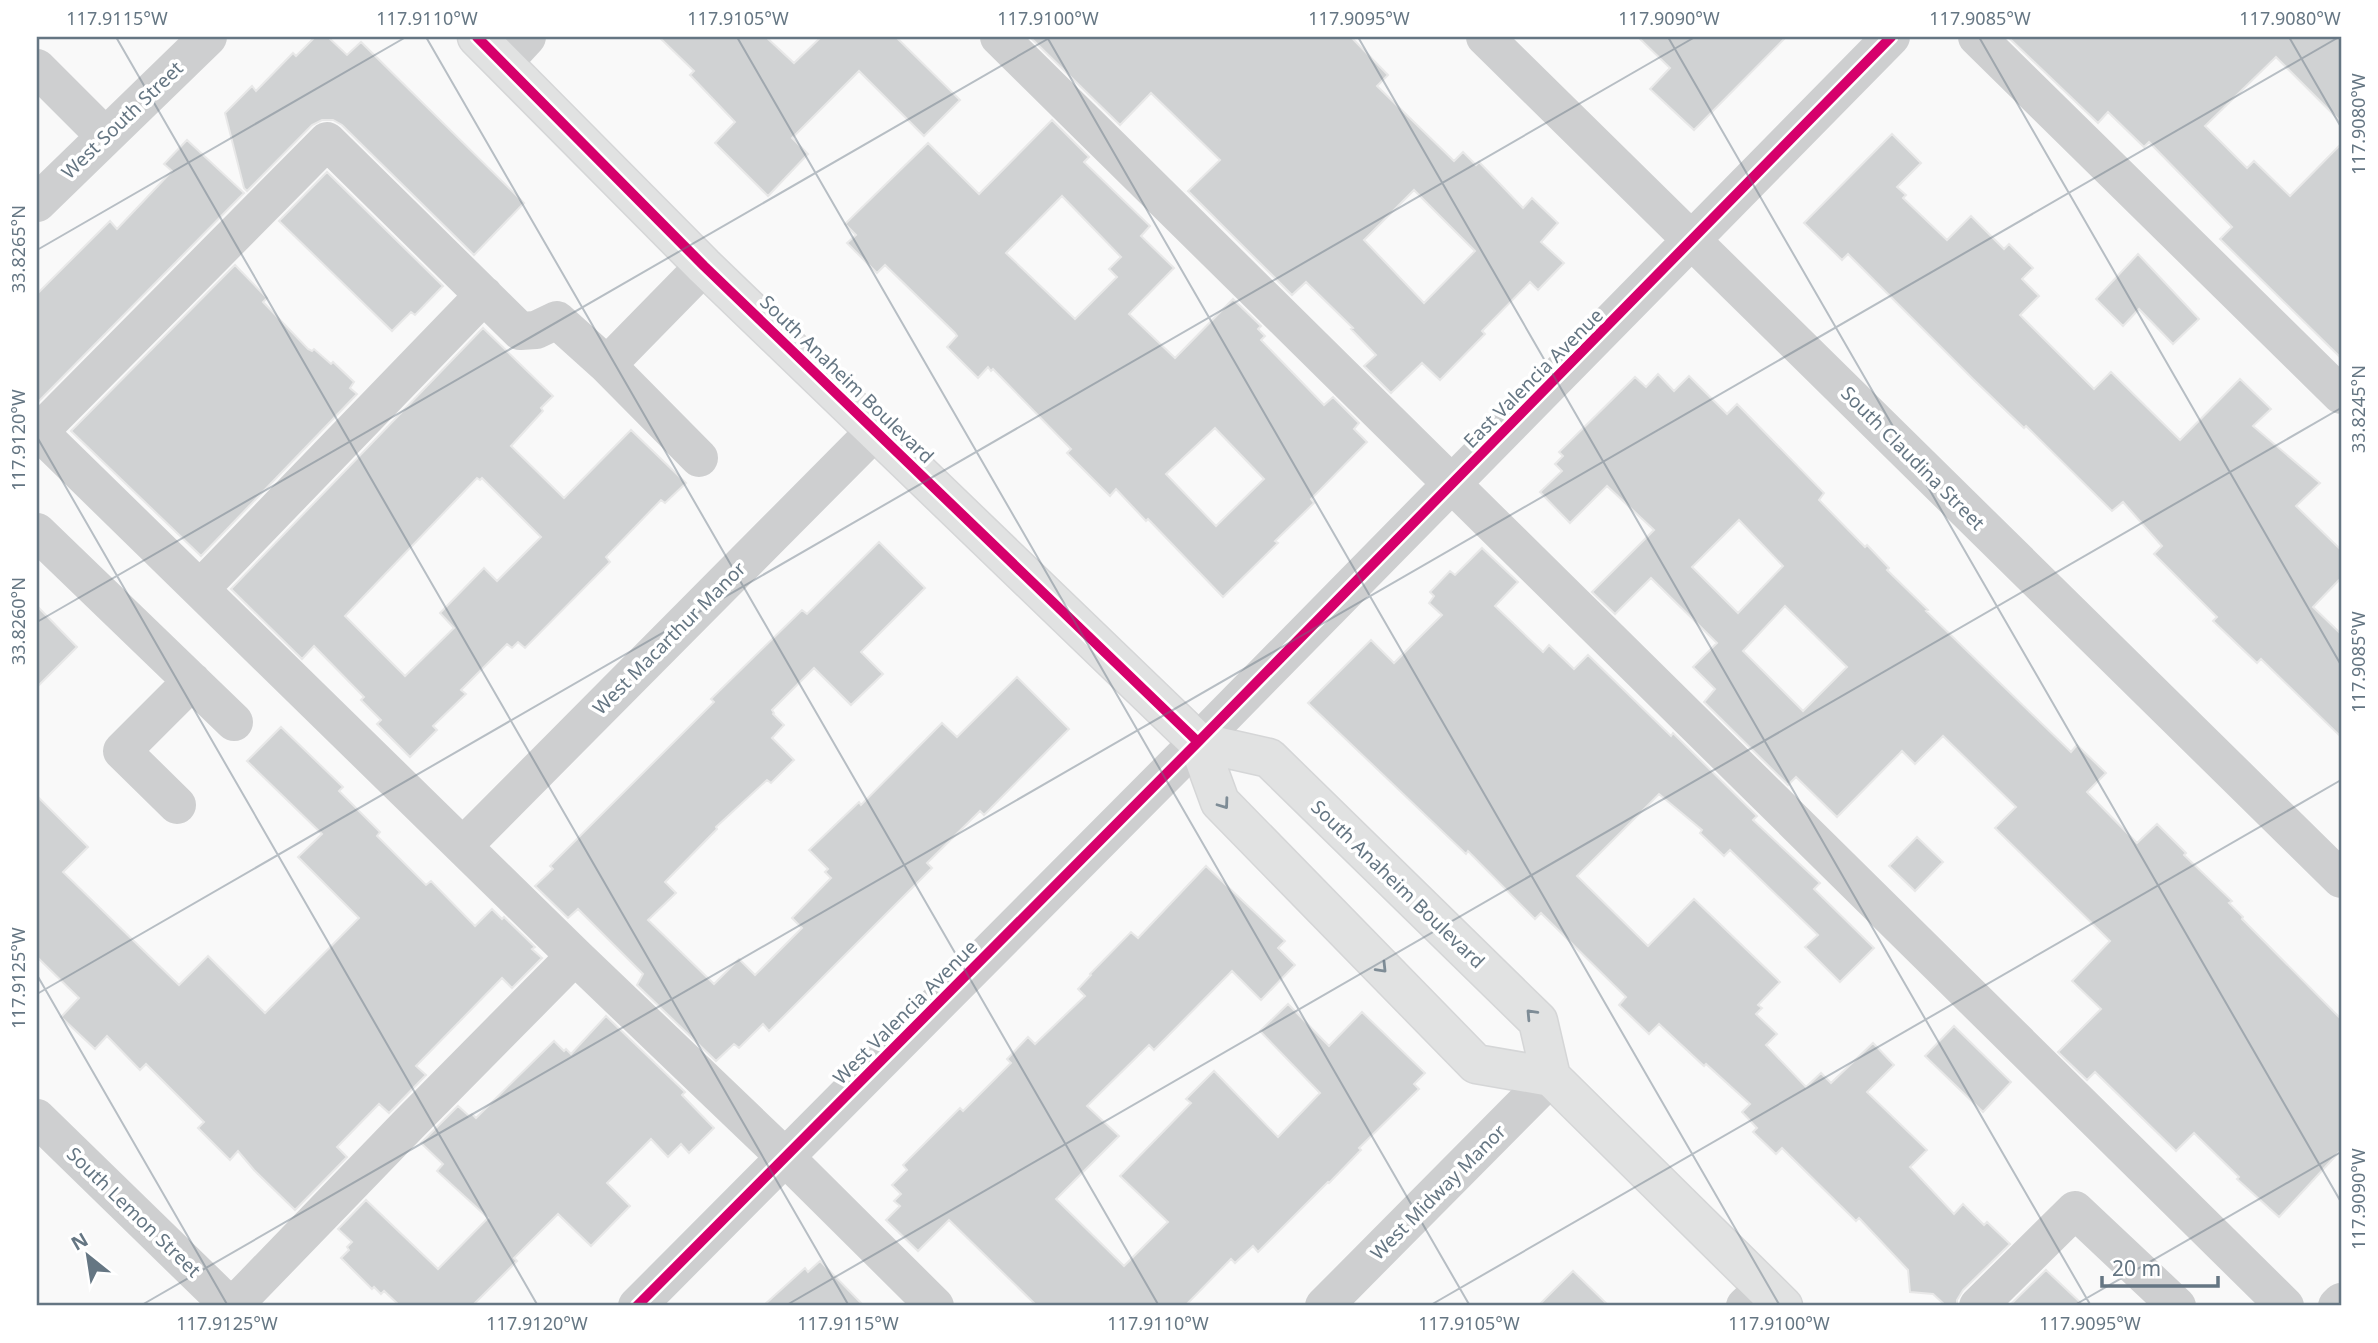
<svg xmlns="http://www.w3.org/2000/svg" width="2378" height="1343" viewBox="0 0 2378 1343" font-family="'Noto Sans',sans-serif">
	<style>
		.building { fill: #d0d2d3; stroke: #e8e8e8; stroke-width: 2; fill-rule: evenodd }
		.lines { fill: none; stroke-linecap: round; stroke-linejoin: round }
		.major-casing { stroke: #d5d6d7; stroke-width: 41 }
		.minor { stroke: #cecfd0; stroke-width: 38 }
		.major { stroke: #e1e2e2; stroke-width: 38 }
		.cycleway-casing { stroke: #fff; stroke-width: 15 }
		.cycleway { stroke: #d6006c; stroke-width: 10 }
		.oneway { stroke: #7e8c96 }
		.ticks { fill: none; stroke: #657683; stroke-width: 2; stroke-opacity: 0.45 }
		.labels { text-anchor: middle; stroke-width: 7; stroke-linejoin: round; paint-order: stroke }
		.street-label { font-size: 19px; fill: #657683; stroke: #fff }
		.neatline { fill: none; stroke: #657683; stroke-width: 2.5 }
		.ticks-label { font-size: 18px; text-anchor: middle; fill: #657683 }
	</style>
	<rect width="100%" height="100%" fill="#f9f9f9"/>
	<path class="building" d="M 315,37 L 328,37 L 347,55 L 361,42 L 524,203 L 474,255 L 342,125 L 333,120 L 322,120 L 312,125 L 247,191 L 244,188 L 225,113 L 252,86 L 256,91 L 293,53 L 296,56 Z
		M 659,37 L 766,37 L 794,63 L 821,37 L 896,37 L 960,100 L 924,136 L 859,71 L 792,138 L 808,154 L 768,196 L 715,143 L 735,122 L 690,75 L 694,71 Z
		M 1030,37 L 1351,37 L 1388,75 L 1377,86 L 1454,161 L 1463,152 L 1476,165 L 1479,162 L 1523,208 L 1532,198 L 1558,223 L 1541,242 L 1564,263 L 1538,290 L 1530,282 L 1482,331 L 1485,334 L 1440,380 L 1422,363 L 1391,393 L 1364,366 L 1376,355 L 1351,329 L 1353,328 L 1306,282 L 1292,295 L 1188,191 L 1220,160 L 1151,93 L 1120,125 ZM 1414,190 L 1475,251 L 1424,303 L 1364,240 Z
		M 1638,37 L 1786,37 L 1694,130 L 1650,89 L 1670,68 Z
		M 2008,37 L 2341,37 L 2341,122 L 2276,57 L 2205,126 L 2247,168 L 2254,161 L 2290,196 L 2341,144 L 2341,358 L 2220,239 L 2232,227 L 2149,142 L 2144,147 L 2108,112 L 2098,123 Z
		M 1052,120 L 1089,157 L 1084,162 L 1150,226 L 1141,236 L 1174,268 L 1129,314 L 1175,358 L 1233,299 L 1261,326 L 1258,329 L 1265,336 L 1261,340 L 1324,405 L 1333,397 L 1359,423 L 1354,429 L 1367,442 L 1311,499 L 1314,503 L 1275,541 L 1278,543 L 1223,597 L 1148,519 L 1146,521 L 1116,489 L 1110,496 L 1067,453 L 1071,449 L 993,369 L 991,371 L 988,367 L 978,378 L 947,347 L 957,336 L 955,333 L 885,265 L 877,273 L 847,243 L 856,235 L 845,224 L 928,143 L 979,194 ZM 1062,196 L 1121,257 L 1109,269 L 1117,277 L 1075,319 L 1006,253 ZM 1215,428 L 1264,479 L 1216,526 L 1166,474 Z
		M 1892,134 L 1921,163 L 1897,187 L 1906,195 L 1903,198 L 1947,240 L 1971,216 L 2004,249 L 2009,244 L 2033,268 L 2022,279 L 2039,296 L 2020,315 L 2094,389 L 2111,372 L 2180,440 L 2240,379 L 2271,409 L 2253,426 L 2320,483 L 2296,506 L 2341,550 L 2341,578 L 2313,607 L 2341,634 L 2341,737 L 2261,659 L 2257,663 L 2213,621 L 2217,617 L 2154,554 L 2162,546 L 2123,502 L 2112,511 L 2026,426 L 2024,428 L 1973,379 L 1848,254 L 1842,260 L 1804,223 Z
		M 187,140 L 244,193 L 39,401 L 37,398 L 37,294 L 110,221 L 117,229 L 172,171 L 164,164 Z
		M 327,172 L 443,286 L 415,315 L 411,312 L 392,331 L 279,221 Z
		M 2138,254 L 2199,319 L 2173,344 L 2139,309 L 2123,326 L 2096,299 Z
		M 235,265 L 267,298 L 263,302 L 308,349 L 312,351 L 314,349 L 331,364 L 333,362 L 354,382 L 350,388 L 357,394 L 201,556 L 71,431 Z
		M 483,328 L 553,396 L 541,408 L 543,411 L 511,446 L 564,498 L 631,430 L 686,483 L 665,503 L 661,500 L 606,557 L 610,562 L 525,648 L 518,642 L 512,648 L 507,644 L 461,690 L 466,694 L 433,726 L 437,730 L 410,757 L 377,724 L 381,720 L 361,700 L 364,697 L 314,646 L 302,659 L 231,589 ZM 477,478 L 480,480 L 482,478 L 541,537 L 497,581 L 484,568 L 440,613 L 454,628 L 405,676 L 345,616 Z
		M 1658,374 L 1674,391 L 1689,376 L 1727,414 L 1737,404 L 1824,493 L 1819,500 L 1865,547 L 1867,545 L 1889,568 L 1887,570 L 1928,610 L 1926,611 L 2071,752 L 2077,745 L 2106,773 L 2087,792 L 2137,843 L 2157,824 L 2186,853 L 2184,855 L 2232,901 L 2229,903 L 2243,917 L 2242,919 L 2341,1019 L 2341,1150 L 2279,1217 L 2237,1179 L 2239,1177 L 2194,1133 L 2176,1151 L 2095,1072 L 2087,1080 L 2058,1052 L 2101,1009 L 2072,981 L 2110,941 L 1995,828 L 2016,807 L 1943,736 L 1915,764 L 1902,751 L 1837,817 L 1796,777 L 1788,785 L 1704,702 L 1715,689 L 1693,667 L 1717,643 L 1651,578 L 1615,614 L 1592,592 L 1654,530 L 1607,486 L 1570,523 L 1540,492 L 1562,471 L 1555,464 L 1563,456 L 1559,452 L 1635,377 L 1646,387 ZM 1739,520 L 1783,566 L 1738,613 L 1692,567 ZM 1785,606 L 1847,667 L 1803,711 L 1743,651 Z
		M 879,542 L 925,588 L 861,652 L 883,674 L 851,705 L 814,668 L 772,710 L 774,713 L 773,714 L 784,725 L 772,738 L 794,760 L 771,783 L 767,780 L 716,827 L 717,829 L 665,882 L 676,893 L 648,920 L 714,984 L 739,959 L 755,975 L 802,928 L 792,918 L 831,878 L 825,872 L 828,869 L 809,850 L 859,802 L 861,805 L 942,723 L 957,737 L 1017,677 L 1069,729 L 984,815 L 980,811 L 927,863 L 932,868 L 769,1031 L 763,1024 L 739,1048 L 734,1044 L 716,1061 L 637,985 L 643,974 L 578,909 L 568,918 L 535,886 L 553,869 L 550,866 L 714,702 L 711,699 L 802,610 L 807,614 Z
		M 1482,548 L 1518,582 L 1495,606 L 1543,652 L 1549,645 L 1574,669 L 1588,655 L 1671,736 L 1673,733 L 1757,816 L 1753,820 L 1820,883 L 1814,889 L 1874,948 L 1840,982 L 1805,947 L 1818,935 L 1730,850 L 1724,856 L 1700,833 L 1702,830 L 1659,794 L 1577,876 L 1648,946 L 1694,899 L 1780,982 L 1758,1005 L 1762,1008 L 1756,1014 L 1777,1034 L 1766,1045 L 1806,1087 L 1821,1073 L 1831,1083 L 1873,1043 L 1894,1065 L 1867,1092 L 1927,1150 L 1910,1167 L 1954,1214 L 1963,1204 L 1984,1225 L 1987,1222 L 2010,1244 L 1963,1290 L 1957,1300 L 1957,1306 L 1946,1306 L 1933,1294 L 1910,1292 L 1908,1270 L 1859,1218 L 1856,1221 L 1782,1148 L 1776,1154 L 1753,1132 L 1757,1128 L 1742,1112 L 1750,1104 L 1706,1064 L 1704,1066 L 1659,1024 L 1649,1034 L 1619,1005 L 1626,997 L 1541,913 L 1535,919 L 1468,851 L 1466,854 L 1308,703 L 1371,640 L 1394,663 L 1442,615 L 1429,603 L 1434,596 L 1430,592 L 1450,571 L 1455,575 Z
		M 37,606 L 77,647 L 37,687 Z
		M 281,727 L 343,787 L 339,791 L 380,832 L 377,836 L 426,885 L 431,881 L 475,926 L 492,909 L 502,919 L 504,917 L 535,947 L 532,949 L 542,958 L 512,988 L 502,978 L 416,1066 L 426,1075 L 389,1113 L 379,1104 L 337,1147 L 347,1157 L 295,1210 L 254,1170 L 238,1151 L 230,1160 L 198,1128 L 204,1122 L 146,1064 L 140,1070 L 107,1036 L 95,1049 L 61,1017 L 79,998 L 37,957 L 37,796 L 88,847 L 63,872 L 179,985 L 208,956 L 265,1013 L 359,918 L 298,857 L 322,834 L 247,761 Z
		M 1917,837 L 1943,862 L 1915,891 L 1889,866 Z
		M 1206,866 L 1285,941 L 1278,948 L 1295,965 L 1261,1000 L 1232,971 L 1154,1050 L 1149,1045 L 1087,1106 L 1119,1136 L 1056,1199 L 1124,1266 L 1168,1222 L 1120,1176 L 1191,1103 L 1186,1099 L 1214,1071 L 1278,1137 L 1320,1093 L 1260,1031 L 1288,1004 L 1329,1046 L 1362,1012 L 1425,1073 L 1414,1084 L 1419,1089 L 1359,1148 L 1361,1150 L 1329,1183 L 1328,1182 L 1258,1252 L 1253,1246 L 1235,1263 L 1231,1259 L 1185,1306 L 1037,1306 L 949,1220 L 918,1251 L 886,1220 L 900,1206 L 894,1201 L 901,1194 L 892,1185 L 907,1170 L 903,1165 L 960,1108 L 963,1111 L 1011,1063 L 1007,1059 L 1028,1037 L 1035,1044 L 1085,996 L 1078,989 L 1091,975 L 1090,974 L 1131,932 L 1138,938 Z
		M 606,1016 L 685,1092 L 682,1095 L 714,1128 L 689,1153 L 681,1144 L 668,1157 L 651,1139 L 607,1183 L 630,1206 L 591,1246 L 558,1214 L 514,1258 L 517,1261 L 472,1306 L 400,1306 L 384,1291 L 381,1294 L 374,1287 L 372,1289 L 341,1258 L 349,1250 L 347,1247 L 352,1242 L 338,1229 L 366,1200 L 438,1269 L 488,1218 L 437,1171 L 443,1164 L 421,1143 L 458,1106 L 469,1116 L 472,1114 L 476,1118 L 554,1041 L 564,1051 L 566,1049 L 571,1054 Z
		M 1954,1026 L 2011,1082 L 1983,1112 L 1925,1056 Z
		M 820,1261 L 864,1306 L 763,1306 L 805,1268 L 808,1272 Z
		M 2046,1270 L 2084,1306 L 2009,1306 Z
		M 1573,1271 L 1609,1306 L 1538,1306 Z"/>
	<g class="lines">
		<g class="major-casing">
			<path id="major" d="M 477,37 L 704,266 L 1198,742 L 1220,802 L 1476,1064 L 1551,1077
				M 1198,742 L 1269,758 L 1538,1021 L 1551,1077 L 1783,1306"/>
		</g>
		<path class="minor" d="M 999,37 L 2285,1306
			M 1485,37 L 2341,879
			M 1977,37 L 2341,395
			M 503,63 L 527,37
			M 37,68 L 104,135
			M 37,203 L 208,37
			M 607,365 L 699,458
			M 37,430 L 575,956 L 785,1157 L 935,1306
			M 39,432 L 327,141 L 520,331 L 536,330 L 557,320 L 607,365 L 704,266
			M 37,532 L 234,722
			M 200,589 L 484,295
			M 177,805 L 122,751 L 192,681
			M 463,846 L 876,430
			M 37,1118 L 230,1306
			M 233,1306 L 406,1127 L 575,956
			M 637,1306 L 1198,742 L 1891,37
			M 1324,1306 L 1551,1077
			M 1745,1306 L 1764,1288
			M 1978,1306 L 2075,1210 L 2177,1306
			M 2337,1306 L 2341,1302"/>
		<use href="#major" class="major"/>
		<g class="cycleway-casing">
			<path id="cycleway" d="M 477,37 L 704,266 L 1198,742
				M 637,1306 L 1198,742 L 1891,37"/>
		</g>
		<use href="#cycleway" class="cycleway"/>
	</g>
	<defs><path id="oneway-chevron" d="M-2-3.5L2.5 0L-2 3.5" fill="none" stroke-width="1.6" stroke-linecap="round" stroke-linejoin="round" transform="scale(1.75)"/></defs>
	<g class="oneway">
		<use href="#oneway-chevron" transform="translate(1224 804) rotate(54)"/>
		<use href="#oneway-chevron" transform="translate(1382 968) rotate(46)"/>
		<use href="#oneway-chevron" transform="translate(1531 1014) rotate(-133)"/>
	</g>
	<path class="ticks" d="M 116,37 L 849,1306M 426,37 L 1159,1306M 737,37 L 1470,1306M 1047,37 L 1780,1306M 1358,37 L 2091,1306M 1668,37 L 2341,1202M 1979,37 L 2341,665M 2289,37 L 2341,127M 37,250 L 406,37M 37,437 L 538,1306M 37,622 L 1051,37M 37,975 L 228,1306M 37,994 L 1695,37M 140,1306 L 2339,37M 785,1306 L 2341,408M 1429,1306 L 2341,780M 2073,1306 L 2341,1152"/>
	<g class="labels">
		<g class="street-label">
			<text transform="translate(122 120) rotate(-44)" y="7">West South Street</text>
			<text transform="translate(1533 378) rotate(-45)" y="7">East Valencia Avenue</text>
			<text transform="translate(847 379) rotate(44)" y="7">South Anaheim Boulevard</text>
			<text transform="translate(1913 458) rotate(45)" y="7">South Claudina Street</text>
			<text transform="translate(669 638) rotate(-45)" y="7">West Macarthur Manor</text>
			<text transform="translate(1398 884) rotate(44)" y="7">South Anaheim Boulevard</text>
			<text transform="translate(905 1012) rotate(-45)" y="7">West Valencia Avenue</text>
			<text transform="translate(1438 1192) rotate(-45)" y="7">West Midway Manor</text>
			<text transform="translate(134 1212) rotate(44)" y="7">South Lemon Street</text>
		</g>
	</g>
	<rect width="2378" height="1343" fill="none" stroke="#ffffff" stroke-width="77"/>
	<g transform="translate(88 1256) rotate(330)" stroke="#ffffff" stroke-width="5" paint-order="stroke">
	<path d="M0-5L12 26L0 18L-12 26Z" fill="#657683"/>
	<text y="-10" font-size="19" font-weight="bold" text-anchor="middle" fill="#657683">N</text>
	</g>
	<path d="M2102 1276v10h116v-10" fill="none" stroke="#657683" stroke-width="3.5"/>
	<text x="2112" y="1276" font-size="21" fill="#657683" stroke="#ffffff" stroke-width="5" paint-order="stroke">20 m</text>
	<rect x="38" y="38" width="2302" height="1266" class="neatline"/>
	<g class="ticks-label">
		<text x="117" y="25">117.9115°W</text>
		<text x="427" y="25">117.9110°W</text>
		<text x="738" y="25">117.9105°W</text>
		<text x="1048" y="25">117.9100°W</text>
		<text x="1359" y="25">117.9095°W</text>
		<text x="1669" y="25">117.9090°W</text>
		<text x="1980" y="25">117.9085°W</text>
		<text x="2290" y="25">117.9080°W</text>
		<text transform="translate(2359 124) rotate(-90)" y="6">117.9080°W</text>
		<text transform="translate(19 249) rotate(-90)" y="6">33.8265°N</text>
		<text transform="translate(2359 409) rotate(-90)" y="6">33.8245°N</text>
		<text transform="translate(19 440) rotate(-90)" y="6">117.9120°W</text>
		<text transform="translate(19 621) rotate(-90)" y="6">33.8260°N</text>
		<text transform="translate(2359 662) rotate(-90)" y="6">117.9085°W</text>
		<text transform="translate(19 978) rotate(-90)" y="6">117.9125°W</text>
		<text transform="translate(2359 1199) rotate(-90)" y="6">117.9090°W</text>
		<text x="227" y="1330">117.9125°W</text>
		<text x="537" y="1330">117.9120°W</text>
		<text x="848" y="1330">117.9115°W</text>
		<text x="1158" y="1330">117.9110°W</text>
		<text x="1469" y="1330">117.9105°W</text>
		<text x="1779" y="1330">117.9100°W</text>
		<text x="2090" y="1330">117.9095°W</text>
	</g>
</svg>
